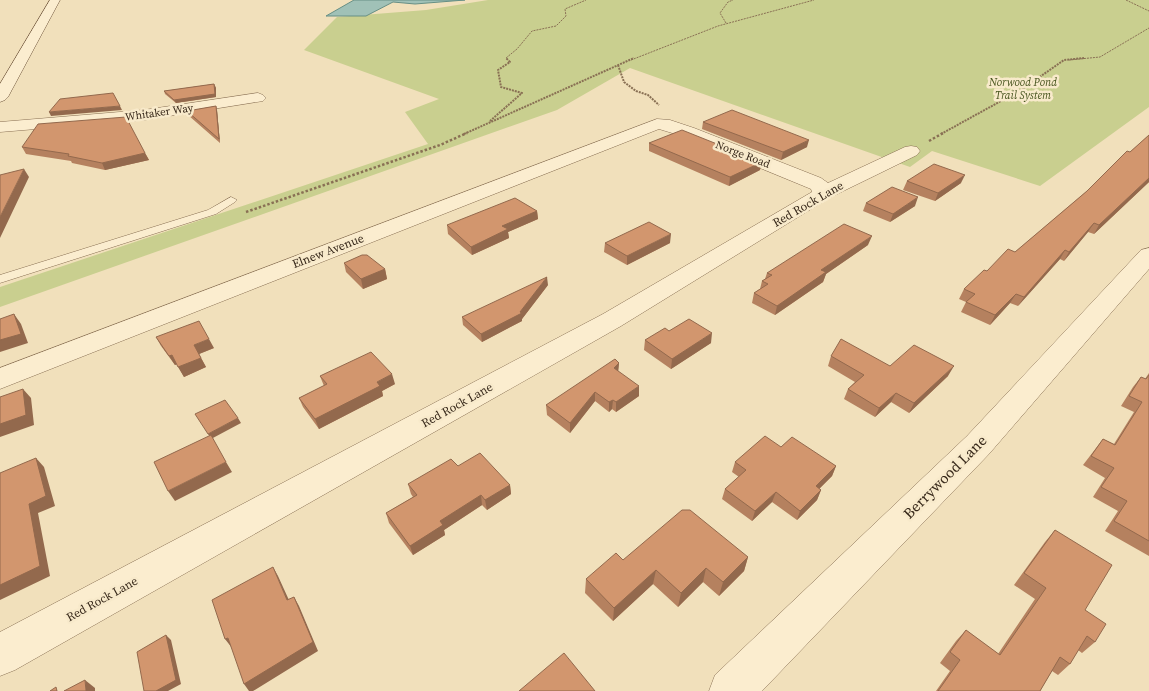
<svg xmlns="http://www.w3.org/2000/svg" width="1149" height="691" viewBox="0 0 1149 691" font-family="'Source Serif 4',serif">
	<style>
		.green { fill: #c9cf8f }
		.water { fill: #a0c1b7; stroke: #678f85 }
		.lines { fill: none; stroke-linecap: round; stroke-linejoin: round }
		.service-casing { stroke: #897054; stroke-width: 1 }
		.minor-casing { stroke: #897054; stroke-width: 1 }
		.secondary-casing { stroke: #6b5037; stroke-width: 1 }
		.path-far2 { stroke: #897054; stroke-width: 1; stroke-dasharray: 2 1; stroke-linecap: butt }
		.path-far1 { stroke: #897054; stroke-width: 2; stroke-dasharray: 2 1; stroke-linecap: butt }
		.path { stroke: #897054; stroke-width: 2.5; stroke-dasharray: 2.5 2; stroke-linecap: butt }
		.service { fill: #fbedcf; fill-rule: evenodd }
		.minor { fill: #fbedcf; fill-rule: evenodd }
		.secondary { fill: #fbedcf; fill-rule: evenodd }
		.wall { fill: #b5815f }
		.shaded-wall { fill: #93694d }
		.building { fill: #d2966e; stroke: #93694d }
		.labels { text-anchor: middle; stroke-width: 5; stroke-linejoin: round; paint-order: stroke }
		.far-park-label { font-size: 11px; font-style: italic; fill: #48551f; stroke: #f8eacb }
		.far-street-label { font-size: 11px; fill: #37281a; stroke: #f8eacb }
		.street-label { font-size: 12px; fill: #37281a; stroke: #f8eacb }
		.near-street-label { font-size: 15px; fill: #37281a; stroke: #f8eacb }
	</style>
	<rect width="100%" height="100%" fill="#f1e0bb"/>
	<path class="green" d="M 488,0 L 1149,0 L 1149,107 L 1040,186 L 932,151 L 910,167 L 630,68 L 557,110 L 0,307 L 0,287 L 428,144 L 405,112 L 439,99 L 304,50 L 337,17 L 426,10 Z"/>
	<path class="water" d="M 354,0 L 465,0 L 415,4 L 393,2 L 366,16 L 326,16 Z"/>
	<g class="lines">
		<g class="service-casing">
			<path id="service" d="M 231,197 L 237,200 L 235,202 L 216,214 L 0,283 L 0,275 L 208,210 Z"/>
		</g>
		<g class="minor-casing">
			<path id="minor" d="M 258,93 L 263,95 L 266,98 L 263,101 L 144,120 L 0,132 L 0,122 L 144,110 Z
				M 657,119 L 670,120 L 694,128 L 821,178 L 828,183 L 905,147 L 911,146 L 917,147 L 920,151 L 917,155 L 829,198 L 621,326 L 15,670 L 0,676 L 0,632 L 603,314 L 812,192 L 811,189 L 682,136 L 659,129 L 0,389 L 0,368 Z
				M 1149,248 L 1149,269 L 989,454 L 762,691 L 709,691 L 715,675 L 967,436 L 1141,250 Z"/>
		</g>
		<g class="secondary-casing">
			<path id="secondary" d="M 50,0 L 60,0 L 8,97 L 5,100 L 0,102 L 0,84 Z"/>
		</g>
		<path class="path-far2" d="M 1126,0 L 1149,11
			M 726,23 L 720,13 L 728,2 L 733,0
			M 508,60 L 506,58 L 517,49 L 532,31 L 556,26 L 566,16 L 565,9 L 586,0
			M 631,60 L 718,26 L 814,0
			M 1069,60 L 1100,57 L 1149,28"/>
		<path class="path-far1" d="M 618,65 L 624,82 L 636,91 L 648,95 L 659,105
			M 490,121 L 522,93 L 501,87 L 498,70 L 510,62 L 506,58
			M 464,134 L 634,58
			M 941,134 L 1021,90 L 1064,60 L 1084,58"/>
		<path class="path" d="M 929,141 L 943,133
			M 246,212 L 440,145 L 467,133"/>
		<use href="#service" class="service"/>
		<use href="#minor" class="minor"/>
		<use href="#secondary" class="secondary"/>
	</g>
	<path class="wall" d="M 214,84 L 216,88 L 216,97 L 176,103 L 165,94 L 164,91 Z
		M 216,106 L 217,110 L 220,143 L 188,115 L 187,111 Z
		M 703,122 L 807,147 L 781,160 L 702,129 Z
		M 1149,135 L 1149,182 L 1094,234 L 1088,232 L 1064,261 L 1060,259 L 1018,306 L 1010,303 L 990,325 L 961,312 L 966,302 L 959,299 L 964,289 L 987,271 L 1015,252 L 1087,191 Z
		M 649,143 L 760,170 L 729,186 L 649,151 Z
		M 22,147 L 145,153 L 149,160 L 105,170 L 72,163 L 71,161 L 26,154 Z
		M 907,181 L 961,183 L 935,201 L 903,190 Z
		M 866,203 L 915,206 L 890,222 L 863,211 Z
		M 537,211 L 538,219 L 508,232 L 509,238 L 472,255 L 448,234 L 447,225 Z
		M 605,243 L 670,243 L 627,265 L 604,252 Z
		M 868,245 L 826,274 L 823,282 L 775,315 L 752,303 L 754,293 L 760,289 L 762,281 L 765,279 L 767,273 Z
		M 344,263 L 385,269 L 387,279 L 363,289 L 346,272 Z
		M 548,285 L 522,319 L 522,321 L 482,342 L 463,325 L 462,317 Z
		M 156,337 L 214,348 L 199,354 L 206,367 L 184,377 L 177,364 L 175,365 L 161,346 Z
		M 645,340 L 711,343 L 671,369 L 644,350 Z
		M 831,356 L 890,366 L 948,376 L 909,413 L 891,402 L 875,417 L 844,399 L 848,389 L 855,382 L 828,366 Z
		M 619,363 L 618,371 L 639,396 L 616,412 L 612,409 L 609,412 L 595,401 L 570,433 L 547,415 L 546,405 Z
		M 1149,373 L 1149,556 L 1105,531 L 1118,511 L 1093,497 L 1105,478 L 1083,465 L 1103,439 L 1114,444 L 1134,412 L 1121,406 L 1133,387 L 1141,377 L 1145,379 Z
		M 320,376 L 395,384 L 382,391 L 383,396 L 319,429 L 303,407 L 299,398 L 324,386 Z
		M 781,447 L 836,466 L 832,476 L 819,489 L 821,490 L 817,500 L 797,520 L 772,502 L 752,521 L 722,499 L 725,489 L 739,477 L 732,472 L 735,462 Z
		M 458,466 L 510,485 L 511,494 L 487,510 L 482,505 L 444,530 L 445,535 L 413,555 L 389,523 L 386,513 L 413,497 L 411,494 L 408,484 Z
		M 1055,530 L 1085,610 L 1095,642 L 1082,653 L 1078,650 L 1070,664 L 1058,675 L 1052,671 L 1040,691 L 936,691 L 950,671 L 940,663 L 956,641 L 966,630 L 998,654 L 1035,599 L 1014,585 L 1045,542 Z
		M 748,557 L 744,571 L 719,596 L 703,582 L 678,607 L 653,584 L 613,621 L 585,593 L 586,579 L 623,560 Z"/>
	<path class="shaded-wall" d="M 214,84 L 216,88 L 216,97 L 176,103 L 174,100 Z
		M 120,106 L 122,110 L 51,116 L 49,112 Z
		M 216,106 L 217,110 L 220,143 L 219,139 Z
		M 809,140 L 807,147 L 781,160 L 783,152 Z
		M 145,153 L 149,160 L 105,170 L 102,163 Z
		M 762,162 L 760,170 L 729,186 L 730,177 Z
		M 24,169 L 29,177 L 0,238 L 0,217 Z
		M 965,175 L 961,183 L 935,201 L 938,193 Z
		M 1149,178 L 1149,182 L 1094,234 L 1099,225 Z
		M 918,197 L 915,206 L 890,222 L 893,214 Z
		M 537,211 L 538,219 L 508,232 L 509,238 L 472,255 L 471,247 L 502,226 Z
		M 1094,223 L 1088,232 L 1064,261 L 1069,252 Z
		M 671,234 L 670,243 L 627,265 L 627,256 Z
		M 872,236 L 868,245 L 826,274 L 823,282 L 775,315 L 777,306 L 821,270 Z
		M 1065,250 L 1060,259 L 1018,306 L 1024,297 Z
		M 385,269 L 387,279 L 363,289 L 361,279 Z
		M 547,277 L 548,285 L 522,319 L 522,321 L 482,342 L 481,334 L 520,312 Z
		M 1016,294 L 1010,303 L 990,325 L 995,315 Z
		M 14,314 L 21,324 L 28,343 L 0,352 L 0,340 Z
		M 712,333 L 711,343 L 671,369 L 672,359 Z
		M 209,339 L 214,348 L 199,354 L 194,345 Z
		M 172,355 L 177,364 L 175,365 L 169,356 Z
		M 201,358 L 206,367 L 184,377 L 178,367 Z
		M 619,363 L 618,373 L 614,368 Z
		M 954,366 L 948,376 L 909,413 L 914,403 Z
		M 392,374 L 395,384 L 382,391 L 383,396 L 319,429 L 315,419 L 377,382 Z
		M 639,386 L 639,396 L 616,412 L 616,402 Z
		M 23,389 L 31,398 L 34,425 L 0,437 L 0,424 Z
		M 595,392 L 595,401 L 570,433 L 570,423 Z
		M 896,393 L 891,402 L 875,417 L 879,408 Z
		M 613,400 L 612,409 L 609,412 L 609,402 Z
		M 238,418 L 241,423 L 211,439 L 208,434 Z
		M 36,458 L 44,467 L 55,506 L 38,513 L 50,576 L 0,600 L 0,585 L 29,504 Z
		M 226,462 L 232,472 L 175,501 L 168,491 Z
		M 836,466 L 832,476 L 812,496 L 816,486 Z
		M 510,485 L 511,494 L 487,510 L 485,500 Z
		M 821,490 L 817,500 L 797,520 L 800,511 Z
		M 776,492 L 772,502 L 752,521 L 755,511 Z
		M 481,495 L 482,505 L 444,530 L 445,535 L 413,555 L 410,546 L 440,521 Z
		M 748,557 L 744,571 L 719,596 L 723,582 Z
		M 273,567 L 278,576 L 293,609 L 287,600 Z
		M 706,568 L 703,582 L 678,607 L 681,593 Z
		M 656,570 L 653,584 L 613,621 L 614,608 Z
		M 294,597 L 299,606 L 318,651 L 253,691 L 249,691 L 244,684 Z
		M 166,635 L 171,640 L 181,684 L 168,691 L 156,691 Z
		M 228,638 L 232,648 L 225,639 Z
		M 85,680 L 95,688 L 95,691 L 86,691 Z"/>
	<path class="building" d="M 214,84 L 215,94 L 174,100 L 164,91 Z
		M 113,93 L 120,106 L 49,112 L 60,99 Z
		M 216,106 L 219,139 L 187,111 Z
		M 732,110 L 809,140 L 783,152 L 703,122 Z
		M 126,117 L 145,153 L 102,163 L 68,156 L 69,154 L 22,147 L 38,124 Z
		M 682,130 L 762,162 L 730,177 L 649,143 Z
		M 1149,135 L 1149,178 L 1099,225 L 1094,223 L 1069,252 L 1065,250 L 1024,297 L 1016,294 L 995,315 L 966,302 L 975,294 L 964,289 L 984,270 L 987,271 L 1008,249 L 1015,252 L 1087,191 L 1127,151 L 1130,152 Z
		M 934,164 L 965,175 L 938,193 L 907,181 Z
		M 24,169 L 0,217 L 0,175 Z
		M 892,187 L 918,197 L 893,214 L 866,203 Z
		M 515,198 L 537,211 L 502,226 L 508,229 L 471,247 L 447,225 Z
		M 649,222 L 671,234 L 627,256 L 605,243 Z
		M 844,224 L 872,236 L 821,270 L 826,272 L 777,306 L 754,293 L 768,284 L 762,281 L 772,275 L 767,273 Z
		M 362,255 L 367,255 L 385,269 L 361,279 L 344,263 Z
		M 547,277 L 520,312 L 522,313 L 481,334 L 462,317 Z
		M 14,314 L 21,334 L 0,340 L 0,319 Z
		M 689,319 L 712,333 L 672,359 L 645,340 L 665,328 L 669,331 Z
		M 199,321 L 209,339 L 194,345 L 201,358 L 178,367 L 172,355 L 169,356 L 156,337 Z
		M 841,339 L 890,366 L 914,345 L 954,366 L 914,403 L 896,393 L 879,408 L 848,389 L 864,375 L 831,356 Z
		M 371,352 L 392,374 L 377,382 L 380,386 L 315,419 L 299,398 L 327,384 L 320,376 Z
		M 615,359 L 619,363 L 614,368 L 639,386 L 616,402 L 613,400 L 609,402 L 595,392 L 570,423 L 546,405 Z
		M 1149,375 L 1149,541 L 1114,521 L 1127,501 L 1101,487 L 1114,468 L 1091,456 L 1103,439 L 1115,445 L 1142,402 L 1129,396 L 1141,377 L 1146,379 Z
		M 23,389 L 26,415 L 0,424 L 0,397 Z
		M 225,400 L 238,418 L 208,434 L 195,414 Z
		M 211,435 L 226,462 L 168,491 L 154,462 Z
		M 765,436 L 781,447 L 792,437 L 836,466 L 816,486 L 821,490 L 800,511 L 776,492 L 755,511 L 725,489 L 746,470 L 735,462 Z
		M 480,453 L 510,485 L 485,500 L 481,495 L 440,521 L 443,525 L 410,546 L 386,513 L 417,495 L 408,484 L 451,459 L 458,466 Z
		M 36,458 L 46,496 L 29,504 L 40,566 L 0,585 L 0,473 Z
		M 682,510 L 690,510 L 748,557 L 723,582 L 706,568 L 681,593 L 656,570 L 614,608 L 586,579 L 616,553 L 623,560 Z
		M 1055,530 L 1112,565 L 1085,610 L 1106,624 L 1095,642 L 1087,636 L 1070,664 L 1060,657 L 1040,691 L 938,691 L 960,660 L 950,652 L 966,630 L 1000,655 L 1046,588 L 1024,573 Z
		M 273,567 L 287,600 L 294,597 L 313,642 L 244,684 L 228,638 L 225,639 L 212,600 Z
		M 166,635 L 176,680 L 156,691 L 144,691 L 137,652 Z
		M 564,653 L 595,691 L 519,691 Z
		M 85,680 L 86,691 L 64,691 Z
		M 56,687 L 57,691 L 50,691 Z"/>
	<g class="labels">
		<g class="far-park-label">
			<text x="1023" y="86">Norwood Pond<tspan x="1023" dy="13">Trail System</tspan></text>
		</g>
		<g class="far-street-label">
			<text transform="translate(159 112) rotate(-8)" y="4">Whitaker Way</text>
			<text transform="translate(743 154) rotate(21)" y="4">Norge Road</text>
		</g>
		<g class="street-label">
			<text transform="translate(808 204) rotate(-30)" y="4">Red Rock Lane</text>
			<text transform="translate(328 251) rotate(-21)" y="4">Elnew Avenue</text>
			<text transform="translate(457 405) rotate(-29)" y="4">Red Rock Lane</text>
			<text transform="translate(102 599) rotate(-29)" y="4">Red Rock Lane</text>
		</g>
		<g class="near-street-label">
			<text transform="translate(945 477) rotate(-45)" y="5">Berrywood Lane</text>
		</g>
	</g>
</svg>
